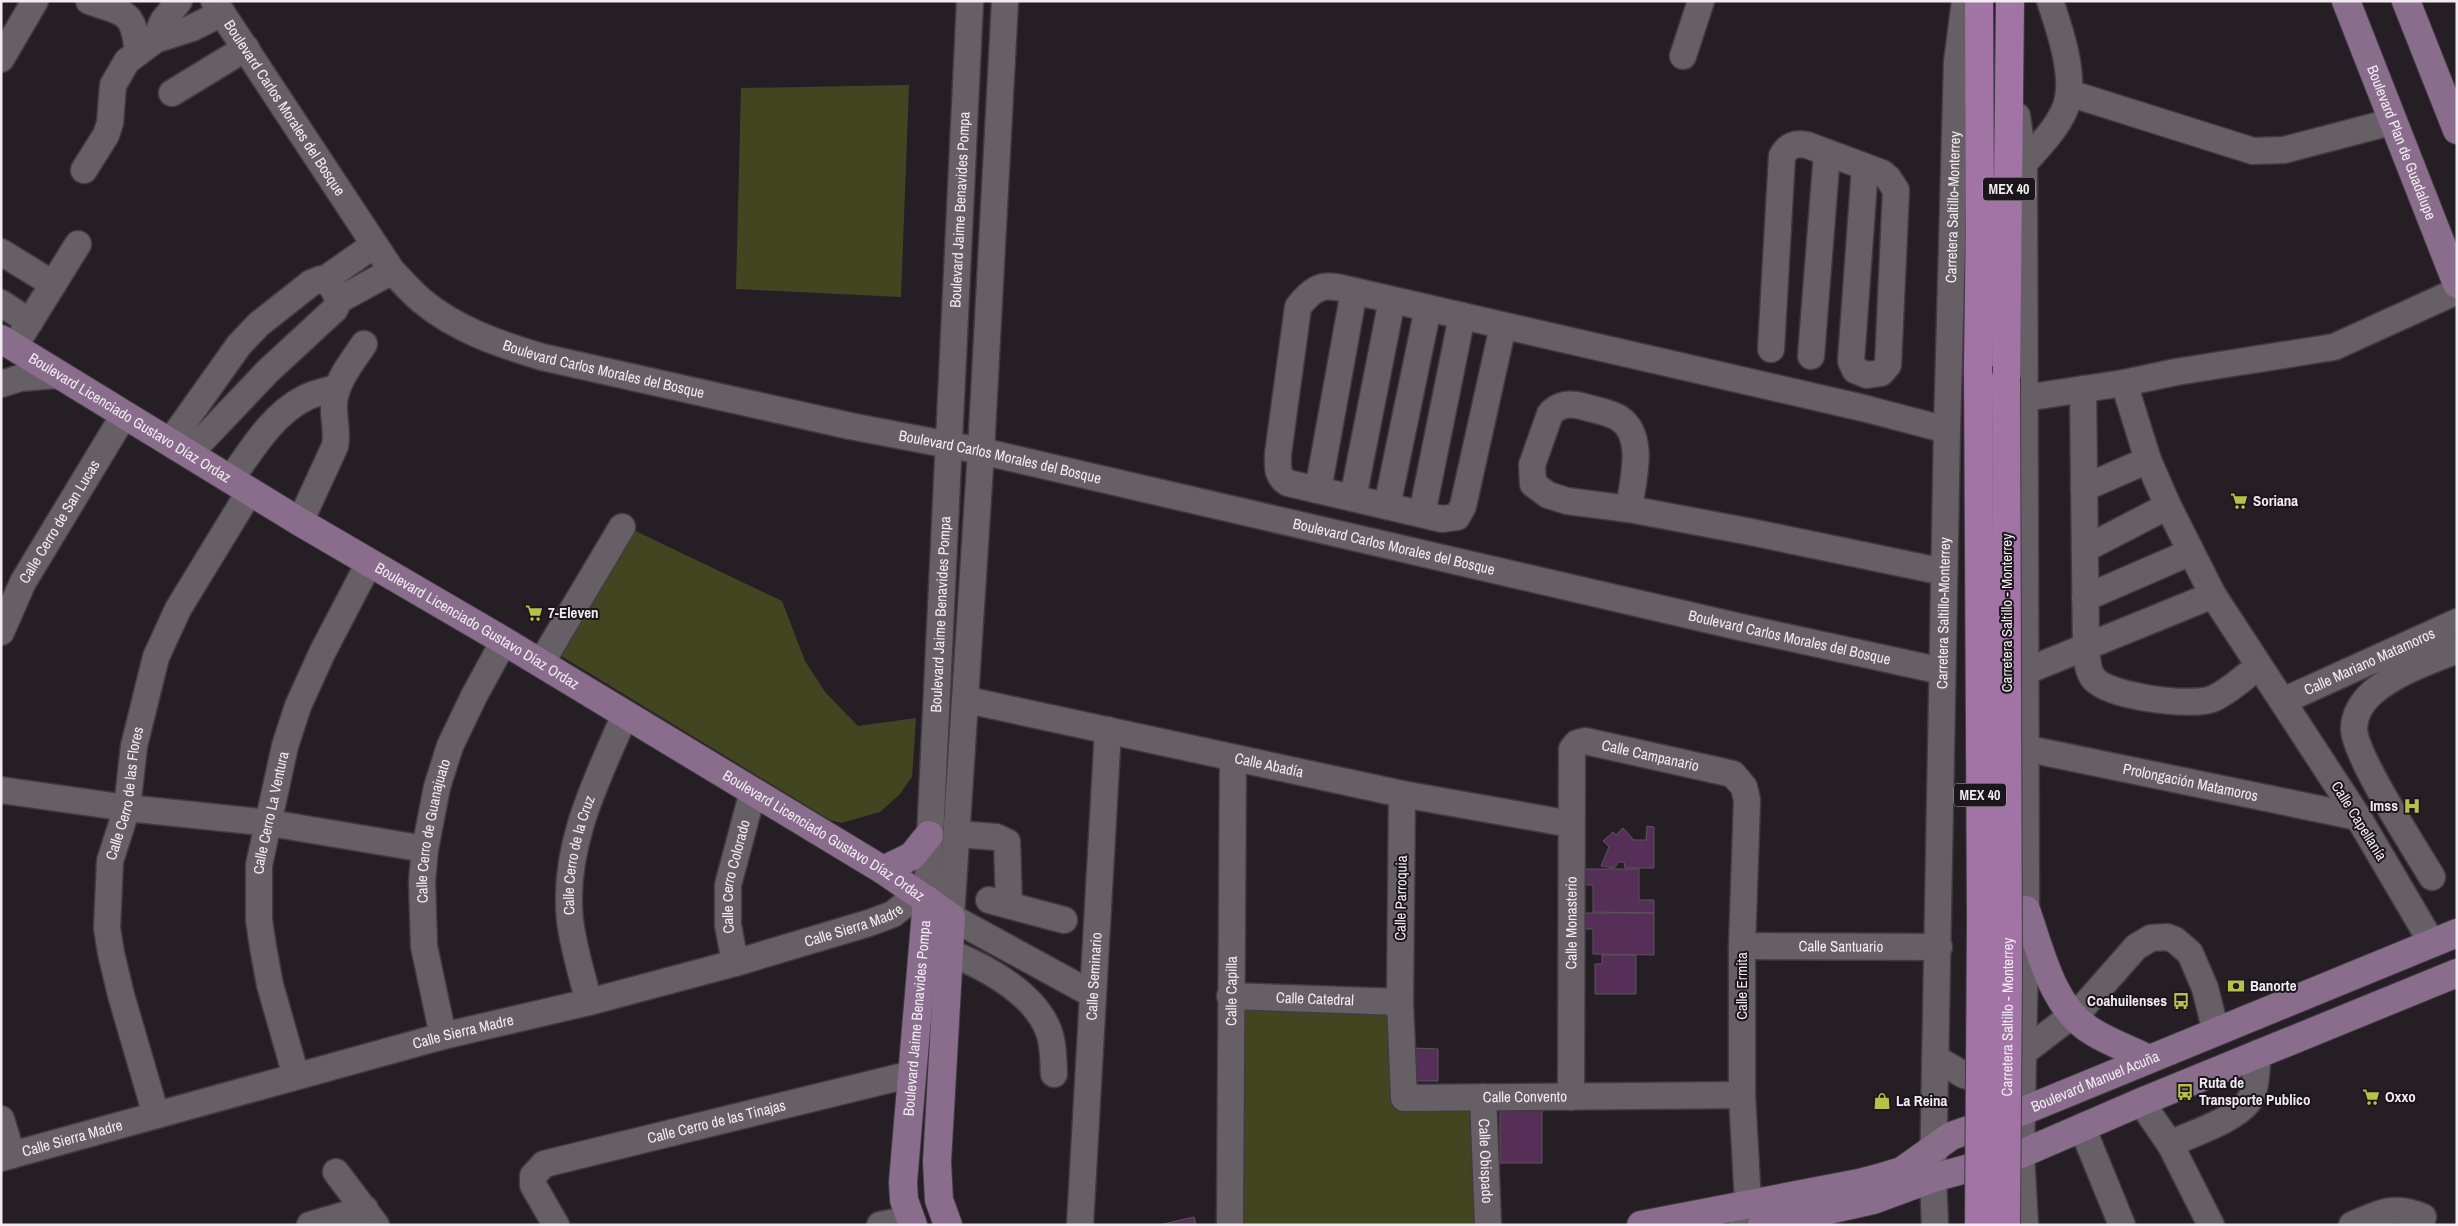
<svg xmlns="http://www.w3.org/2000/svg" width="2458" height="1226" viewBox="0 0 2458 1226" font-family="'Archivo Narrow',sans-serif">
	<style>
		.green { fill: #424620 }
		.building { fill: #562f58; stroke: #5c555c }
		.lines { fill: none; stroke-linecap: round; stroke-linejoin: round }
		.minor-casing { stroke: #403b40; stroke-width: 29 }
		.major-casing { stroke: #403b40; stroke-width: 30 }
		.highway-casing { stroke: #403b40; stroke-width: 30 }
		.minor { stroke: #665f66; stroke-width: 26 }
		.major { stroke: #8a6c8c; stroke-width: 28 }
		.highway { stroke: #a274a5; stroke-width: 28 }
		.highway-bridge-casing { stroke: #403b40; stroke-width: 30; stroke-linecap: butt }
		.highway-bridge { stroke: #a274a5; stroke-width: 28 }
		.labels { text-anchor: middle; stroke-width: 4; stroke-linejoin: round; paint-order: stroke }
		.shield { fill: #1b161c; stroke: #b0acb0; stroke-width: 1 }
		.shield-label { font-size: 14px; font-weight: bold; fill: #f0ecf0 }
		.street-label { font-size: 15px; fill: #f0ecf0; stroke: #1b161c }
		.poi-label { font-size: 15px; font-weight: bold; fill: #f0ecf0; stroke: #1b161c; text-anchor: start }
	</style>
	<rect width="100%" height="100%" fill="#251f25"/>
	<path class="green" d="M 909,85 L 901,297 L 736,289 L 741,88 Z
		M 625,526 L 782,601 L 805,661 L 825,692 L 858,726 L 916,718 L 912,777 L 899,795 L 880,812 L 841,823 L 830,820 L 553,651 Z
		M 1389,1009 L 1394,1105 L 1476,1105 L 1480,1225 L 1242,1225 L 1242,1010 Z"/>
	<path class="building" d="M 1647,826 L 1654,827 L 1654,868 L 1625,868 L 1624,862 L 1619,862 L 1614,868 L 1601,866 L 1609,847 L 1603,841 L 1613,832 L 1616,835 L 1623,828 L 1634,840 L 1646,840 Z
		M 1583,869 L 1639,869 L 1639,900 L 1654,900 L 1654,913 L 1593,912 L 1593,885 L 1583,885 Z
		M 1583,913 L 1654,913 L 1654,955 L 1593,954 L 1593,929 L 1583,929 Z
		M 1602,955 L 1636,955 L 1636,994 L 1595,994 L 1595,964 L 1602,964 Z
		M 1412,1048 L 1438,1049 L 1438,1081 L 1411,1081 Z
		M 1542,1109 L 1542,1163 L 1500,1163 L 1500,1110 Z
		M 1194,1217 L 1196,1225 L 1159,1225 Z"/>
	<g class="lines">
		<g class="minor-casing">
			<g id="minor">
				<path d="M 89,1 C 126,14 133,10 138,52"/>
				<path id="s1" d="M 214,1 L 392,271 C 402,281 411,292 422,301 C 457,330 499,344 542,357 L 850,426 L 981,451 L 1740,627 L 1942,671"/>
				<path d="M 1005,1 L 981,451 L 951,917 L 1092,994"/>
				<path d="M 155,40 L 163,21 L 179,1"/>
				<path d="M 1683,56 L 1701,1"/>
				<path d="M 1,59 L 35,1"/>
				<path d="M 172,93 L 246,48"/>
				<path d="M 2069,93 L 2253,151 L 2284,150 L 2391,122"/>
				<path d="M 2017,116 L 2024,164 L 2026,910 L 2021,1154 L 2025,1225"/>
				<path d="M 2024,164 C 2038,147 2055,131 2064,111 C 2078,82 2060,30 2050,1"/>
				<path d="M 84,170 L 106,135 L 110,123 L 113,85 L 127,61 L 155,40 L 192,28 L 222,13"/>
				<path d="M 1,252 L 53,284"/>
				<path d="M 324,280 L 374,245"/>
				<path d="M 339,300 L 392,271"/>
				<path d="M 1,303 L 30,322"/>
				<path d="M 1503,326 L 1463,506 L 1457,517 L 1442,519 L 1288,483 C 1276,476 1278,466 1278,454 L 1298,307 C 1317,282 1327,284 1354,291 L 1863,408 L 1947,430"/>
				<path d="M 14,347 L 78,244"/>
				<path d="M 1771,349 L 1782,156 C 1788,145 1795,143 1807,145 L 1882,173 L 1888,178 L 1896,190 L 1888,365 L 1881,373 L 1867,375 L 1855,370 L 1851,361 L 1865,167"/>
				<path d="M 1811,356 L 1827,153"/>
				<path d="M 1,384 L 20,378 L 58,375"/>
				<path d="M 2083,389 L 2086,647 C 2087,658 2087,671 2094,679 C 2110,697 2190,707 2212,699 C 2229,692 2245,676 2259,666"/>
				<path d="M 2024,398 L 2124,383"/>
				<path d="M 170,442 L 239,345 L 259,324 L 311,283 L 321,279 L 331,285 L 339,300 L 335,309 L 268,371 L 189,454"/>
				<path d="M 230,480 C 251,451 271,416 303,399 C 313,393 325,391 337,388"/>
				<path d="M 2084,488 L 2148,460"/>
				<path d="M 1318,490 L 1354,291"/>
				<path d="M 1353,498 L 1392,300"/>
				<path d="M 1387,506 L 1428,308"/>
				<path d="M 1629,509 C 1632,482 1647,437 1619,418 C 1609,412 1596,410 1585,407 C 1572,403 1560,403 1550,414 L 1532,465 L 1533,484 L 1548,495 L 1567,501 L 1629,509 L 1746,531 L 1944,572"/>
				<path d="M 1422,514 L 1462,316"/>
				<path d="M 300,522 L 335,446 C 338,431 333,418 334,403 C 336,381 352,362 364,344"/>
				<path d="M 2085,549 L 2168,506"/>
				<path d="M 2085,598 L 2191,552"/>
				<path id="s2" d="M 1,632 L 23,582 L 124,415"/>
				<path d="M 541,663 L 622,527"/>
				<path d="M 2024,672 L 2213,595"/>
				<path id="s3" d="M 967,700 L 1402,794 L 1571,824"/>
				<path id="s4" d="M 2283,701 L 2457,622"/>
				<path id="s5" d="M 2024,748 L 2358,817"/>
				<path d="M 1,790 L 127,808 L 270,823 L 425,849"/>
				<path id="s6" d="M 1402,794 L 1400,1002 L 1404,1098 L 1742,1095"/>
				<path d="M 957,834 L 996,837 L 1007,842 L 1009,905"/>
				<path d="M 2432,877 C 2415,848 2355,757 2354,729 C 2354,715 2362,702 2372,693 C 2396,672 2428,662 2457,650"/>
				<path id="s7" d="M 927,900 L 970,1"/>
				<path d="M 989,900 L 1064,920"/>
				<path d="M 2432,943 L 2358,817 L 2213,595 L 2168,506 L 2148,460 L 2124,383 L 2176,372 L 2334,347 L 2457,291"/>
				<path id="s8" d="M 1742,946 L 1939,947"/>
				<path d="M 949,952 C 985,967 1035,993 1049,1032 C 1054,1045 1053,1061 1054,1074"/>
				<path id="s9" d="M 735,963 L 728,925 L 728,885 L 753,791"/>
				<path id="s10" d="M 1230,996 L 1400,1002"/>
				<path id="s11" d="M 589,1002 C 582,975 573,947 570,920 C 562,847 597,779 625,715"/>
				<path id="s12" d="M 443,1036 L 424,946 L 422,881 L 425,849 L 437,787 L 450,746 L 474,696 L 504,641"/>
				<path d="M 1935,1058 L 1964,1075 L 1973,1077 L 1998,1072 L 2084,1006 L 2136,947 L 2151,938 L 2167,937 L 2175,940 L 2190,953 L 2205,988 L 2216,1032"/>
				<path id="s13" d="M 296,1076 L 270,985 L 263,947 L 259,920 L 259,865 L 285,746 L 298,706 L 322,653 L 369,563"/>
				<path id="s14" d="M 1483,1097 L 1488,1225"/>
				<path id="s15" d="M 1571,1097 L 1572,749 L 1577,743 L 1585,741 L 1733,774 L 1744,787 L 1747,800 L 1742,946 L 1742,1095 L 1748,1203 L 1742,1225"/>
				<path d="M 2141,1102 L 2170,1144 L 2211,1225"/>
				<path id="s16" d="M 156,1115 L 121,995 L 111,953 L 107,928 L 110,861 L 127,808 L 134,746 L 156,657 L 178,609 L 250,491"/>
				<path d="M 1,1119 L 12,1155"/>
				<path d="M 2082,1127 L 2122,1225"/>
				<path d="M 2170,1144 C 2191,1134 2235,1120 2248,1102 C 2257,1091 2256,1068 2258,1053"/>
				<path id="s17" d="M 1,1158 L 443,1036 L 589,1002 L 735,963 L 869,923 L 893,914 L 918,894"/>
				<path d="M 336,1172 L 376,1225"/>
				<path d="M 310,1225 L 365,1209"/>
				<path id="s18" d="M 556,1225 L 533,1185 L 533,1176 L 544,1164 L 912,1074"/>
				<path d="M 880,1225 L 910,1219"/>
				<path id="s19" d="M 1080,1225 L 1108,730"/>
				<path id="s20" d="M 1230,1225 L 1233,759"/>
				<path id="s21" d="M 1935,1225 L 1933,1178 L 1947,430 L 1957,62 L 1965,1"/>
				<path d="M 2352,1225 C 2379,1213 2395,1204 2423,1217"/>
			</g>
		</g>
		<g class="major-casing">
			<g id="major">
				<path id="s22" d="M 2346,1 L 2457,284"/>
				<path d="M 2406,1 L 2457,130"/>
				<path id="s23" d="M 1,339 L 300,522 L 504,641 L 883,870 L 951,917 L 937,1162 L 939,1200 L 948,1225"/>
				<path d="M 883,870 L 912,856 L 929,835"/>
				<path d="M 2026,910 C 2041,952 2052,1008 2093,1032 C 2111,1043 2131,1050 2149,1059"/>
				<path id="s24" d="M 913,1225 L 904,1200 L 903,1182 L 927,900"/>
				<path id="s25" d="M 1641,1225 L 1859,1183 L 1882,1177 L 1902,1171 L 1951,1136 L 2021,1112 L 2457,933"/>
				<path d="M 1762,1225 L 1873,1200 L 1933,1178 L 2021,1154 L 2141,1102 L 2457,973"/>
			</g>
		</g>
		<g class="highway-casing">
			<path id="highway" d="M 1978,366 L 1980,217 L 1979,1
				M 2006,377 L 2010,1"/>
		</g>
		<use href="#minor" class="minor"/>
		<use href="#major" class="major"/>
		<use href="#highway" class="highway"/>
		<g class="highway-bridge-casing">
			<g id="highway-bridge">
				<path d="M 1978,366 L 1981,918 L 1979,1225"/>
				<path id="s26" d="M 2006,1225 L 2008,970 L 2006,377"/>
			</g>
		</g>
		<use href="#highway-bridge" class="highway-bridge"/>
	</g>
	<defs>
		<g id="supermarket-bare" transform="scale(1.35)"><path d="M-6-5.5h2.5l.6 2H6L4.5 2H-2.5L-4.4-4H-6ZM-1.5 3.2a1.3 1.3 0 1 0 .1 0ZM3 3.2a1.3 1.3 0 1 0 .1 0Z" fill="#b6c148" stroke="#1b161c" stroke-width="2.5" paint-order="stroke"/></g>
		<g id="hospital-bare" transform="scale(1.35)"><path d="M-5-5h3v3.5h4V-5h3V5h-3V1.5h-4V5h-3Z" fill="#b6c148" stroke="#1b161c" stroke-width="2.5" paint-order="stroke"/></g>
		<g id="bank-bare" transform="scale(1.35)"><path d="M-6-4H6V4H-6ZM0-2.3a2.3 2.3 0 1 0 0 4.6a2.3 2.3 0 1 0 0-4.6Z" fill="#b6c148" stroke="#1b161c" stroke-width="2.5" paint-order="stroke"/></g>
		<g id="bus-bare" transform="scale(1.35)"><path d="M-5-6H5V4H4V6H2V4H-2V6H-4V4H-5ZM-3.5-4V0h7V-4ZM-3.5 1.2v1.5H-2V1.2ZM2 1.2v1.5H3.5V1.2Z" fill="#b6c148" stroke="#1b161c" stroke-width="2.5" paint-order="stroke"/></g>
		<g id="shop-bare" transform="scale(1.35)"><path d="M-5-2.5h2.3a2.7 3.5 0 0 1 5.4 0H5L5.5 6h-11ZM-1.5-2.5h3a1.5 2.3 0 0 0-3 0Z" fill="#b6c148" stroke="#1b161c" stroke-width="2.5" paint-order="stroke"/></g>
	</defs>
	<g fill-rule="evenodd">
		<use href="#supermarket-bare" x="2239" y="501"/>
		<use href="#supermarket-bare" x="534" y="613"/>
		<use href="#hospital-bare" x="2412" y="806"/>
		<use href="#bank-bare" x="2236" y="986"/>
		<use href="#bus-bare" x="2181" y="1001"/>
		<use href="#bus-bare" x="2185" y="1092"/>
		<use href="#supermarket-bare" x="2371" y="1097"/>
		<use href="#shop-bare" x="1882" y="1101"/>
	</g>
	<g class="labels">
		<g class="shield">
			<rect x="1983" y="177.5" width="52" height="23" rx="4"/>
			<rect x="1954" y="783.5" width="52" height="23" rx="4"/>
		</g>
		<g class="shield-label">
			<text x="2009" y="194">MEX 40</text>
			<text x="1980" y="800">MEX 40</text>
		</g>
		<g class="street-label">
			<text dy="5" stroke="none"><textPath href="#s1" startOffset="128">Boulevard Carlos Morales del Bosque</textPath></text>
			<text dy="5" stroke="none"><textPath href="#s22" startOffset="152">Boulevard Plan de Guadalupe</textPath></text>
			<text dy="5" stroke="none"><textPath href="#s21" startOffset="1018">Carretera Saltillo-Monterrey</textPath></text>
			<text dy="5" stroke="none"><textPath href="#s7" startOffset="691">Boulevard Jaime Benavides Pompa</textPath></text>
			<text dy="5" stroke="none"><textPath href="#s1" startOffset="562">Boulevard Carlos Morales del Bosque</textPath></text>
			<text dy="5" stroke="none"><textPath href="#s23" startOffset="151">Boulevard Licenciado Gustavo Díaz Ordaz</textPath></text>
			<text dy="5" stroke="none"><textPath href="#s1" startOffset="968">Boulevard Carlos Morales del Bosque</textPath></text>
			<text dy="5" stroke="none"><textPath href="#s2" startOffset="125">Calle Cerro de San Lucas</textPath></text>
			<text dy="5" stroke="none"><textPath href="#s1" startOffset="1372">Boulevard Carlos Morales del Bosque</textPath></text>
			<text dy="5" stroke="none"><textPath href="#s21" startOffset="612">Carretera Saltillo-Monterrey</textPath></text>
			<text transform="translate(2007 613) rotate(-90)" y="5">Carretera Saltillo - Monterrey</text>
			<text dy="5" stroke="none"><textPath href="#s7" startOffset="286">Boulevard Jaime Benavides Pompa</textPath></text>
			<text dy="5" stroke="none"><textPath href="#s23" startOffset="556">Boulevard Licenciado Gustavo Díaz Ordaz</textPath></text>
			<text dy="5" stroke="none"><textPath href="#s1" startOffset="1778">Boulevard Carlos Morales del Bosque</textPath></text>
			<text dy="5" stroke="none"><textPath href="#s4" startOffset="95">Calle Mariano Matamoros</textPath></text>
			<text dy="5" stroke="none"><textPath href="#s15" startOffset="431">Calle Campanario</textPath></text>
			<text dy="5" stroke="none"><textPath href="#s3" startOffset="309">Calle Abadía</textPath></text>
			<text dy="5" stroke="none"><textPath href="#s5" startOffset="170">Prolongación Matamoros</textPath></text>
			<text dy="5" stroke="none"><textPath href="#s16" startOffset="330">Calle Cerro de las Flores</textPath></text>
			<text dy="5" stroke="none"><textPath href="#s13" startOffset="269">Calle Cerro La Ventura</textPath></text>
			<text transform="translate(2359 821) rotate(58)" y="5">Calle Capellanía</text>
			<text dy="5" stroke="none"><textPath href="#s12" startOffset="208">Calle Cerro de Guanajuato</textPath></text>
			<text dy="5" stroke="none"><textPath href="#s23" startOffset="961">Boulevard Licenciado Gustavo Díaz Ordaz</textPath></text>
			<text dy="5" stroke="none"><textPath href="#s11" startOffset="150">Calle Cerro de la Cruz</textPath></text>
			<text dy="5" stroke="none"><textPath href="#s9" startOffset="88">Calle Cerro Colorado</textPath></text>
			<text transform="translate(1401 898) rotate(-89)" y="5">Calle Parroquia</text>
			<text dy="5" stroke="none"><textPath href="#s15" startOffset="174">Calle Monasterio</textPath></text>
			<text dy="5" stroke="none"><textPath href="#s17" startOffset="884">Calle Sierra Madre</textPath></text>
			<text dy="5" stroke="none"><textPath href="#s8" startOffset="99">Calle Santuario</textPath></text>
			<text dy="5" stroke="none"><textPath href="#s19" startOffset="249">Calle Seminario</textPath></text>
			<text transform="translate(1742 986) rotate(-90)" y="5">Calle Ermita</text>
			<text dy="5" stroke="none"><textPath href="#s20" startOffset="234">Calle Capilla</textPath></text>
			<text dy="5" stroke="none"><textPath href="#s10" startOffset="85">Calle Catedral</textPath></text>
			<text dy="5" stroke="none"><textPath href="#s24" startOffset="209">Boulevard Jaime Benavides Pompa</textPath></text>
			<text dy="5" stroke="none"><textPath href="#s26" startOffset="208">Carretera Saltillo - Monterrey</textPath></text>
			<text dy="5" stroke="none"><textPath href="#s17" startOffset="479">Calle Sierra Madre</textPath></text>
			<text dy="5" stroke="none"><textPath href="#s25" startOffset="481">Boulevard Manuel Acuña</textPath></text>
			<text dy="5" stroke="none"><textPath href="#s6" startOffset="425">Calle Convento</textPath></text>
			<text dy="5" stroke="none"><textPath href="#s18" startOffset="249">Calle Cerro de las Tinajas</textPath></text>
			<text dy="5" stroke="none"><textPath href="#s17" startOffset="74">Calle Sierra Madre</textPath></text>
			<text dy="5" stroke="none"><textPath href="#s14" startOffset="64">Calle Obispado</textPath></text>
		</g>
		<g class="poi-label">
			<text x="2253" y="506">Soriana</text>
			<text x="548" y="618">7-Eleven</text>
			<text x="2398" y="811" text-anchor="end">Imss</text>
			<text x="2250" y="991">Banorte</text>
			<text x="2167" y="1006" text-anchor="end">Coahuilenses</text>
			<text x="2199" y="1088">Ruta de<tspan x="2199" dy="17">Transporte Publico</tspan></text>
			<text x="2385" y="1102">Oxxo</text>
			<text x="1896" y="1106">La Reina</text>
		</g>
	</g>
	<rect width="2458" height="1226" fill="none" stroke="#f0ecf0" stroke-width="5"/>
</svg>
